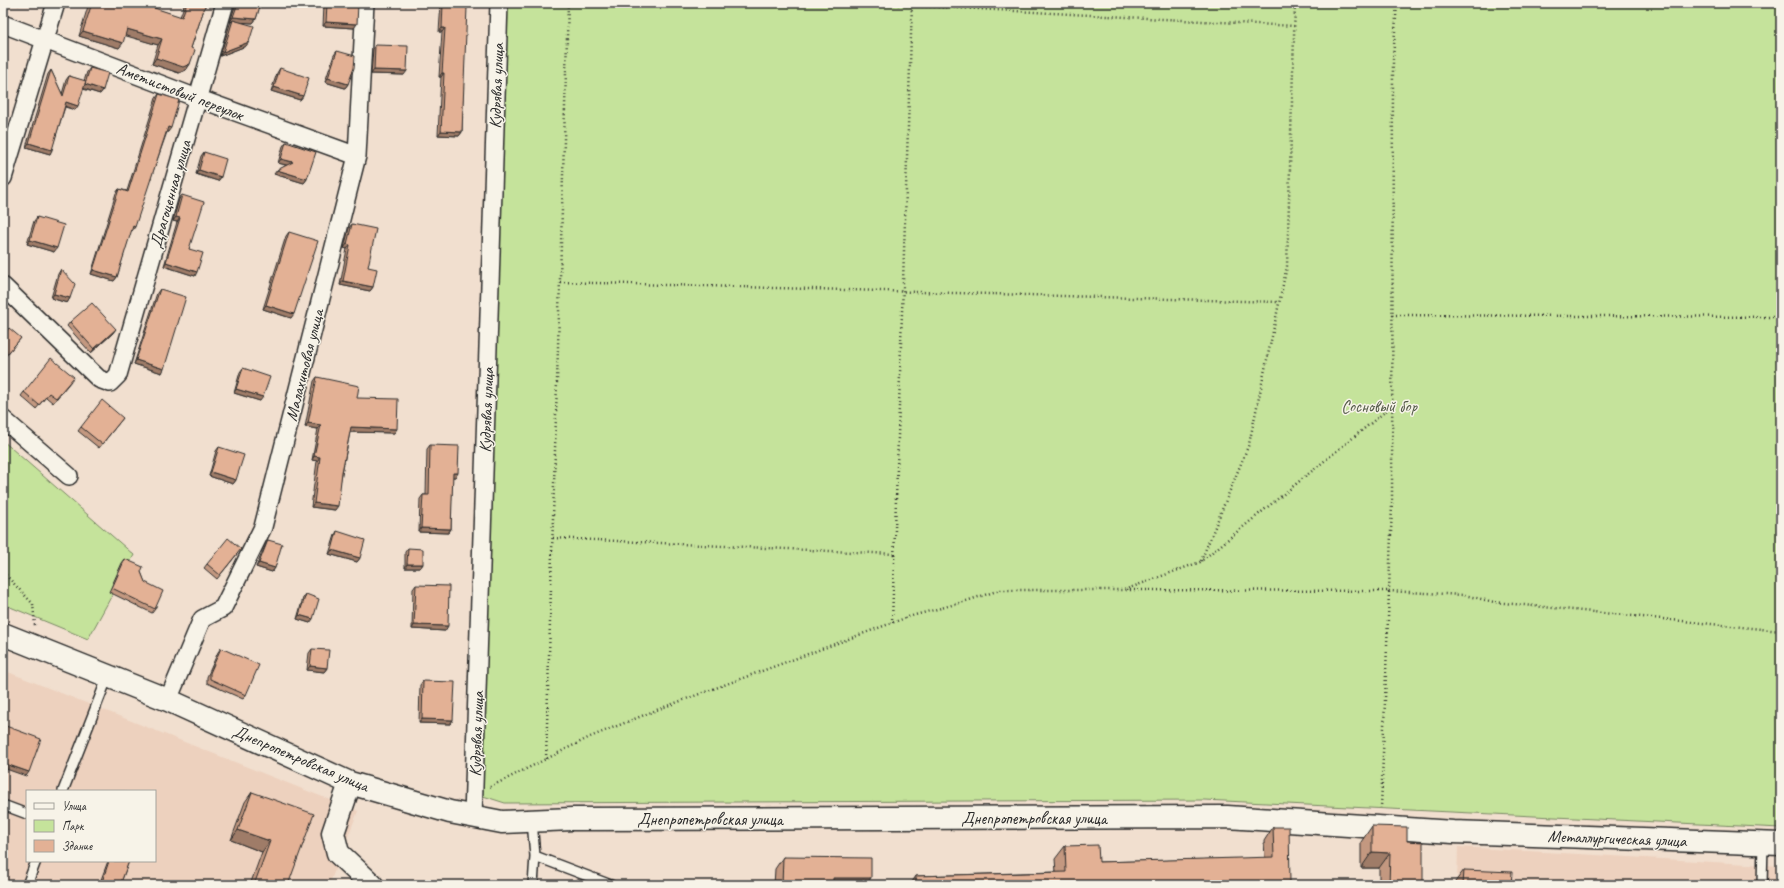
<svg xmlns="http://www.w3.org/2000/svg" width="1784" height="888" viewBox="0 0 1784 888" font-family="Caveat,sans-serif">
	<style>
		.built { fill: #edd1be; fill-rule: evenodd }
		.green { fill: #c5e39b; stroke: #788763 }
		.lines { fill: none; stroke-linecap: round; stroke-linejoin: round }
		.lane-casing { stroke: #2b2b2b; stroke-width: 12 }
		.street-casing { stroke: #2b2b2b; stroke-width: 20 }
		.secondary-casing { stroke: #2b2b2b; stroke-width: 25 }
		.path { stroke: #2b2b2b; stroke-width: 2.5; stroke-dasharray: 1 3; stroke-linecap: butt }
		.lane { stroke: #f7f3e8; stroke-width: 9 }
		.street { stroke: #f7f3e8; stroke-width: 17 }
		.secondary { stroke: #f7f3e8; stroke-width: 22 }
		.wall { fill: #c39880; stroke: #2b2b2b }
		.shaded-wall { fill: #9f7c68; stroke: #2b2b2b }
		.building { fill: #e3b195; stroke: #2b2b2b }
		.labels { text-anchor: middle; stroke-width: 3; stroke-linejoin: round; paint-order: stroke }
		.street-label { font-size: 17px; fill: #2b2b2b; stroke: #f7f3e8 }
		.park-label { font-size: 17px; fill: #525947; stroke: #f7f3e8 }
	</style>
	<rect width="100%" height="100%" fill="#f1dfcf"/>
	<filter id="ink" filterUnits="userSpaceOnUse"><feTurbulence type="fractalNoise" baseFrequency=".025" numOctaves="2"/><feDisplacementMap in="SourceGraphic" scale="8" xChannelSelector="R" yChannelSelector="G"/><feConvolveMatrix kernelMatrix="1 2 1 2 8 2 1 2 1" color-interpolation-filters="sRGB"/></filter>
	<g filter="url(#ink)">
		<path class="built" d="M 3,670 L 358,811 L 329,885 L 3,885 ZM 27,791 L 155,791 L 155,861 L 27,861 Z
			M 1458,847 L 1781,866 L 1781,885 L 1457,885 Z"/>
		<path class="green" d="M 505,3 L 1781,3 L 1781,828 L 1204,800 L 505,803 L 480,795 Z
			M 3,441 L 134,555 L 88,639 L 3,604 Z"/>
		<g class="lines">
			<g class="lane-casing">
				<path id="lane" d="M 63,791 L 108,676
					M 3,805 L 27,814
					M 532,821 L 535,856 L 533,885
					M 535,856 L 611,885
					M 27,885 L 36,861
					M 1762,885 L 1763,843"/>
			</g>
			<g class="street-casing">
				<path id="street" d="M 3,24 L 197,98 L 357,156
					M 3,178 L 56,3
					M 3,286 L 99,379 L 110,383 L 118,375 L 225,3
					M 3,419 L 69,476
					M 168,700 L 202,619 L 223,608 L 263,527 L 357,156 L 365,3
					M 473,817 L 499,3"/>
			</g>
			<g class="secondary-casing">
				<path id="secondary" d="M 3,634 L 168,700 L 350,783 L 450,812 L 502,822 L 572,819 L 1227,817 L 1453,832 L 1781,844
					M 350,783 L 333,833 L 338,853 L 372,885"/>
			</g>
			<path class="path" d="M 866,3 L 1294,26
				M 1397,3 L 1393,59 L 1392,503 L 1389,591 L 1464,595 L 1494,602 L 1781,631
				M 560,282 L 1279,302
				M 1392,315 L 1781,317
				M 553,538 L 894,554
				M 1201,561 L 1249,444 L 1287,266 L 1295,3
				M 3,572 L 33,604 L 35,626
				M 1126,590 L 1389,591 L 1381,808
				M 892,623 L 912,3
				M 546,759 L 568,3
				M 490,787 L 590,737 L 659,709 L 908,617 L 963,602 L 1000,590 L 1124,590 L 1200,562 L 1392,406"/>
			<use href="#lane" class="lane"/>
			<use href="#street" class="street"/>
			<use href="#secondary" class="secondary"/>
		</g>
		<path class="wall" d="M 89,3 L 139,3 L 180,17 L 185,3 L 206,3 L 191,48 L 190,64 L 186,70 L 179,73 L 152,64 L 158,45 L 125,35 L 119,48 L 79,36 Z
			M 236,3 L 261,3 L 256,19 L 253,23 L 241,22 L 246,46 L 220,56 L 230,24 L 231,22 L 230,22 Z
			M 327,3 L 343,3 L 354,28 L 323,26 L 324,6 Z
			M 441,3 L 465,3 L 462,132 L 459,136 L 438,135 L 441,77 L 439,77 L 442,32 L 439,32 Z
			M 375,45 L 404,75 L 371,74 L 373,49 Z
			M 337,51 L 348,84 L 345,88 L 325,82 L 334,55 Z
			M 90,68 L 103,90 L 100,94 L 83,89 L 75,110 L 65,107 L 50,154 L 26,147 L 48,74 L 51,70 L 62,94 L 66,80 L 69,76 L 84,81 L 87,72 Z
			M 280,68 L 303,96 L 300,100 L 271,91 L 277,73 Z
			M 159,94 L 168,132 L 167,132 L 132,231 L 131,230 L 117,277 L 114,281 L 91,274 L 116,193 L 119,189 L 127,191 L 156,98 Z
			M 286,142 L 307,179 L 304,183 L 274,174 L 286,165 L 278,163 L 283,146 Z
			M 204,152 L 221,177 L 218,181 L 196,174 L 201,156 Z
			M 182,195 L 189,249 L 195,276 L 164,266 L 177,222 L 173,221 L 179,199 Z
			M 37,217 L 54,252 L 27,244 L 34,221 Z
			M 352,224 L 368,267 L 373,287 L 370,291 L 340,285 L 347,249 L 344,248 L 349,228 Z
			M 289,232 L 291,318 L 263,309 L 286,236 Z
			M 61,269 L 70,298 L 67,303 L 51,298 L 58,274 Z
			M 160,289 L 162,373 L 134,364 L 157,293 Z
			M 70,322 L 113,333 L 91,353 L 67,326 Z
			M 3,335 L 21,338 L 5,357 L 3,356 Z
			M 243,368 L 260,401 L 234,393 L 240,372 Z
			M 317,377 L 357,398 L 394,433 L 350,432 L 335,510 L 311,507 L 317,461 L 312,460 L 318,429 L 305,427 L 314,381 Z
			M 71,381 L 53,403 L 46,397 L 36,409 L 21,396 L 24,392 Z
			M 123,418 L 99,448 L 78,431 L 81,427 Z
			M 430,445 L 458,473 L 455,477 L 452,477 L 451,529 L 448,533 L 419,532 L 420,499 L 423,495 L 426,495 L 427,449 Z
			M 219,447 L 236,480 L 233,484 L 209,476 L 216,451 Z
			M 337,531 L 360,558 L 357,562 L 329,554 L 335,535 Z
			M 268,540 L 275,568 L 272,572 L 256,567 L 266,544 Z
			M 408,548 L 423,564 L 420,568 L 405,568 L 405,552 Z
			M 238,553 L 217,579 L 204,568 L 207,564 Z
			M 125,559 L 141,572 L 155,609 L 152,613 L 109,592 L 122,563 Z
			M 416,585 L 445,631 L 412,629 L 413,589 Z
			M 306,594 L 310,623 L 297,619 L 303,598 Z
			M 221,648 L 246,695 L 243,699 L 207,683 L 207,677 L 218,652 Z
			M 312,649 L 327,668 L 324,672 L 307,670 L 309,653 Z
			M 423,681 L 453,720 L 450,724 L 419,723 L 420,685 Z
			M 252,792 L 288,885 L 250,885 L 262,852 L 231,840 L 245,802 Z
			M 1372,826 L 1407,841 L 1423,885 L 1379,885 L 1379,868 L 1361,868 L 1361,842 Z
			M 1273,827 L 1290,882 L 1288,885 L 910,885 L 916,876 L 1056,872 L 1055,859 L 1065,846 L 1099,862 L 1265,858 L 1264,841 Z
			M 783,857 L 866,885 L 774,885 L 775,869 Z
			M 108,861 L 129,861 L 120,885 L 99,885 Z
			M 1464,870 L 1511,885 L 1455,885 L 1455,882 Z"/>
		<path class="shaded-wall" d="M 14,3 L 20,3 L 19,5 Z
			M 233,17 L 256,19 L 253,23 L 232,22 L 233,20 L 231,22 L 230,22 Z
			M 326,22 L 357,24 L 354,28 L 323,26 Z
			M 442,28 L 445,28 L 442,32 L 439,32 Z
			M 127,29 L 162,39 L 158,45 L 123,35 Z
			M 83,31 L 123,43 L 119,48 L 79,36 Z
			M 249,42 L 246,46 L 220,56 L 223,52 Z
			M 156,58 L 190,64 L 186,70 L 179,73 L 152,64 Z
			M 374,70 L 407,71 L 404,75 L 371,74 Z
			M 442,73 L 444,73 L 441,77 L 439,77 Z
			M 328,78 L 348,84 L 345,88 L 325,82 Z
			M 85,84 L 103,90 L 100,94 L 82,88 Z
			M 274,87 L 303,96 L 300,100 L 271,91 Z
			M 66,102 L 78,106 L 75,110 L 64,106 Z
			M 168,127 L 171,128 L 168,132 L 165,131 Z
			M 441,131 L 462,132 L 459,136 L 438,135 Z
			M 29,143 L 52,150 L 50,154 L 26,147 Z
			M 281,159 L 293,162 L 290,166 L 278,163 Z
			M 199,170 L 221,177 L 218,181 L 196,174 Z
			M 277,170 L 307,179 L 304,183 L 274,174 Z
			M 176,217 L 180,218 L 177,222 L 173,221 Z
			M 133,226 L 135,227 L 132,231 L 130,230 Z
			M 30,240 L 57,248 L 54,252 L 27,244 Z
			M 347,244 L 350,245 L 347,249 L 344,248 Z
			M 166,262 L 197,272 L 195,276 L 164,266 Z
			M 93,270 L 117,277 L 114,281 L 91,274 Z
			M 343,281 L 373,287 L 370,291 L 340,285 Z
			M 54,294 L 70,298 L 67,303 L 51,298 Z
			M 266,305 L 294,314 L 291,318 L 263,309 Z
			M 116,329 L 113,333 L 91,353 L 94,349 Z
			M 136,360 L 164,369 L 162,373 L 134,364 Z
			M 236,389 L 263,397 L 260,401 L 234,393 Z
			M 308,423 L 321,425 L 318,429 L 305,427 Z
			M 351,427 L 397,429 L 394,433 L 348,432 Z
			M 314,456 L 320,457 L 317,461 L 312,460 Z
			M 211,472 L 236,480 L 233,484 L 209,476 Z
			M 453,473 L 458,473 L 455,477 L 450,477 Z
			M 314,503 L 338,506 L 335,510 L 311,507 Z
			M 421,528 L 451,529 L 448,533 L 419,532 Z
			M 332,550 L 360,558 L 357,562 L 329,554 Z
			M 259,563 L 275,568 L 272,572 L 256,567 Z
			M 407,564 L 423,564 L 420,568 L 405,568 Z
			M 299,615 L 313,619 L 310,623 L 297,619 Z
			M 414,625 L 448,626 L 445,631 L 412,629 Z
			M 310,666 L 327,668 L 324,672 L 307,670 Z
			M 422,719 L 453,720 L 450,724 L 419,723 Z
			M 3,763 L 29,772 L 26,776 L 3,768 Z
			M 238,830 L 270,841 L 262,852 L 231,840 Z
			M 1372,852 L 1390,853 L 1379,868 L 1361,868 Z
			M 833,878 L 871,878 L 866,885 L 828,885 Z
			M 1271,882 L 1290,882 L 1288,885 L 1269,885 Z"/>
		<path class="building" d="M 92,3 L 139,3 L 182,17 L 187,3 L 206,3 L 191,48 L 195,50 L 190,64 L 183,67 L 156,58 L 162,39 L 127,29 L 123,43 L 83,31 Z
			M 238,3 L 261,3 L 256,19 L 233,17 Z
			M 327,3 L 358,4 L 357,24 L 326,22 Z
			M 443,3 L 465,3 L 464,7 L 467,7 L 462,132 L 441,131 L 444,73 L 442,73 L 445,28 L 442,28 Z
			M 233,20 L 254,26 L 249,42 L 223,52 Z
			M 375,45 L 408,46 L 407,71 L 374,70 Z
			M 337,51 L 355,56 L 354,68 L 348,84 L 328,78 Z
			M 90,68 L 108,73 L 103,90 L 85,84 Z
			M 280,68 L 309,78 L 303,96 L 274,87 Z
			M 51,70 L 63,96 L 69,76 L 86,81 L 78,106 L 66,102 L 52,150 L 29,143 Z
			M 159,94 L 179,100 L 171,128 L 168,127 L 135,227 L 133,226 L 117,277 L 93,270 L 119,189 L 128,192 Z
			M 286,142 L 316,152 L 307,179 L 277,170 L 293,162 L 281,159 Z
			M 204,152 L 226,159 L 221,177 L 199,170 Z
			M 182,195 L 204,202 L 189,249 L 203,253 L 197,272 L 166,262 L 180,218 L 176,217 Z
			M 37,217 L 64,225 L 57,248 L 30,240 Z
			M 352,224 L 376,229 L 368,267 L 377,269 L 373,287 L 343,281 L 350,245 L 347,244 Z
			M 289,232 L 318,241 L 294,314 L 266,305 Z
			M 61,269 L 75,284 L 70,298 L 54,294 Z
			M 160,289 L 186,297 L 164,369 L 136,360 Z
			M 92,303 L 116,329 L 94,349 L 70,322 Z
			M 9,328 L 21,338 L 8,353 L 3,349 L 3,335 Z
			M 51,358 L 74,377 L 56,398 L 49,393 L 39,405 L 24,392 Z
			M 243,368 L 270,377 L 263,397 L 236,389 Z
			M 317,377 L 359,386 L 357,398 L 398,399 L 397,429 L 351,427 L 342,472 L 338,506 L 314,503 L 320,457 L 314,456 L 321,425 L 308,423 Z
			M 102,400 L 123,418 L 102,444 L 81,427 Z
			M 430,445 L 459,446 L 458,473 L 453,473 L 451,529 L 421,528 L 423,495 L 429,495 Z
			M 219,447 L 244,455 L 236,480 L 211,472 Z
			M 337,531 L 365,540 L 360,558 L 332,550 Z
			M 228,538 L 241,549 L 220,575 L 207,564 Z
			M 268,540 L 282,544 L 275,568 L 259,563 Z
			M 408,548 L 423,549 L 423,564 L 407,564 Z
			M 125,559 L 143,567 L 141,572 L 145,582 L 163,591 L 155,609 L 112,588 Z
			M 416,585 L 449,586 L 448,626 L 414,625 Z
			M 306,594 L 319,599 L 313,619 L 299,615 Z
			M 221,648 L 259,665 L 246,695 L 210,679 L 210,673 Z
			M 312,649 L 329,650 L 327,668 L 310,666 Z
			M 423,681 L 455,682 L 453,720 L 422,719 Z
			M 3,725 L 41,739 L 29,772 L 3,763 Z
			M 252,792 L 314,814 L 288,885 L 254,885 L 270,841 L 238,830 Z
			M 1372,826 L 1407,827 L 1407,841 L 1423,842 L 1423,885 L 1389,885 L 1390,853 L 1372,852 Z
			M 1273,827 L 1289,827 L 1290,882 L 1271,882 L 1271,885 L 916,885 L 916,876 L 1066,872 L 1065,846 L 1098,845 L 1099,862 L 1274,857 Z
			M 783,857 L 871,858 L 871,878 L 833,878 L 833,885 L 782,885 Z
			M 109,861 L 129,861 L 120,885 L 101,885 Z
			M 1464,870 L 1512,872 L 1511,885 L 1463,885 Z"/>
	</g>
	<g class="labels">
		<g class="street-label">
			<text transform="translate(496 86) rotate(-88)" y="6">Кудрявая улица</text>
			<text transform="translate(180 91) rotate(21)" y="6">Аметистовый переулок</text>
			<text transform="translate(170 194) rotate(-74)" y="6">Драгоценная улица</text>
			<text transform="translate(304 365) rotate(-76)" y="6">Малахитовая улица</text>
			<text transform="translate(486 410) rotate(-88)" y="6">Кудрявая улица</text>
			<text transform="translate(476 734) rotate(-88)" y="6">Кудрявая улица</text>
			<text transform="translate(301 758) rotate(23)" y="6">Днепропетровская улица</text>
			<text x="1034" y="824">Днепропетровская улица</text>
			<text x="710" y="825">Днепропетровская улица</text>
			<text transform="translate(1617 838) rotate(2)" y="6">Металлургическая улица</text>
		</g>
		<g class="park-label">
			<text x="1379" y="412">Сосновый бор</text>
		</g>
	</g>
	<rect width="1784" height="888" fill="none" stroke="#f7f3e8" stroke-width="16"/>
	<rect x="8" y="8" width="1768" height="872" fill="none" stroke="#2b2b2b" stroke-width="1.5" filter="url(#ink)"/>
	<rect x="26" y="790" width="130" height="72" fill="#f7f3e8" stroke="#a5a39c"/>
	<rect x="34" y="803" width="20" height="6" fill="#f7f3e8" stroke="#a5a39c"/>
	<text x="62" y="810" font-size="12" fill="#2b2b2b">Улица</text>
	<rect x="34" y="820" width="20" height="12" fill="#c5e39b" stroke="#a5a39c"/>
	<text x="62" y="830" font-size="12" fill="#2b2b2b">Парк</text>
	<rect x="34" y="840" width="20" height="12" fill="#e3b195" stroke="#a5a39c"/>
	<text x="62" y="850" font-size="12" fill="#2b2b2b">Здание</text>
</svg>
